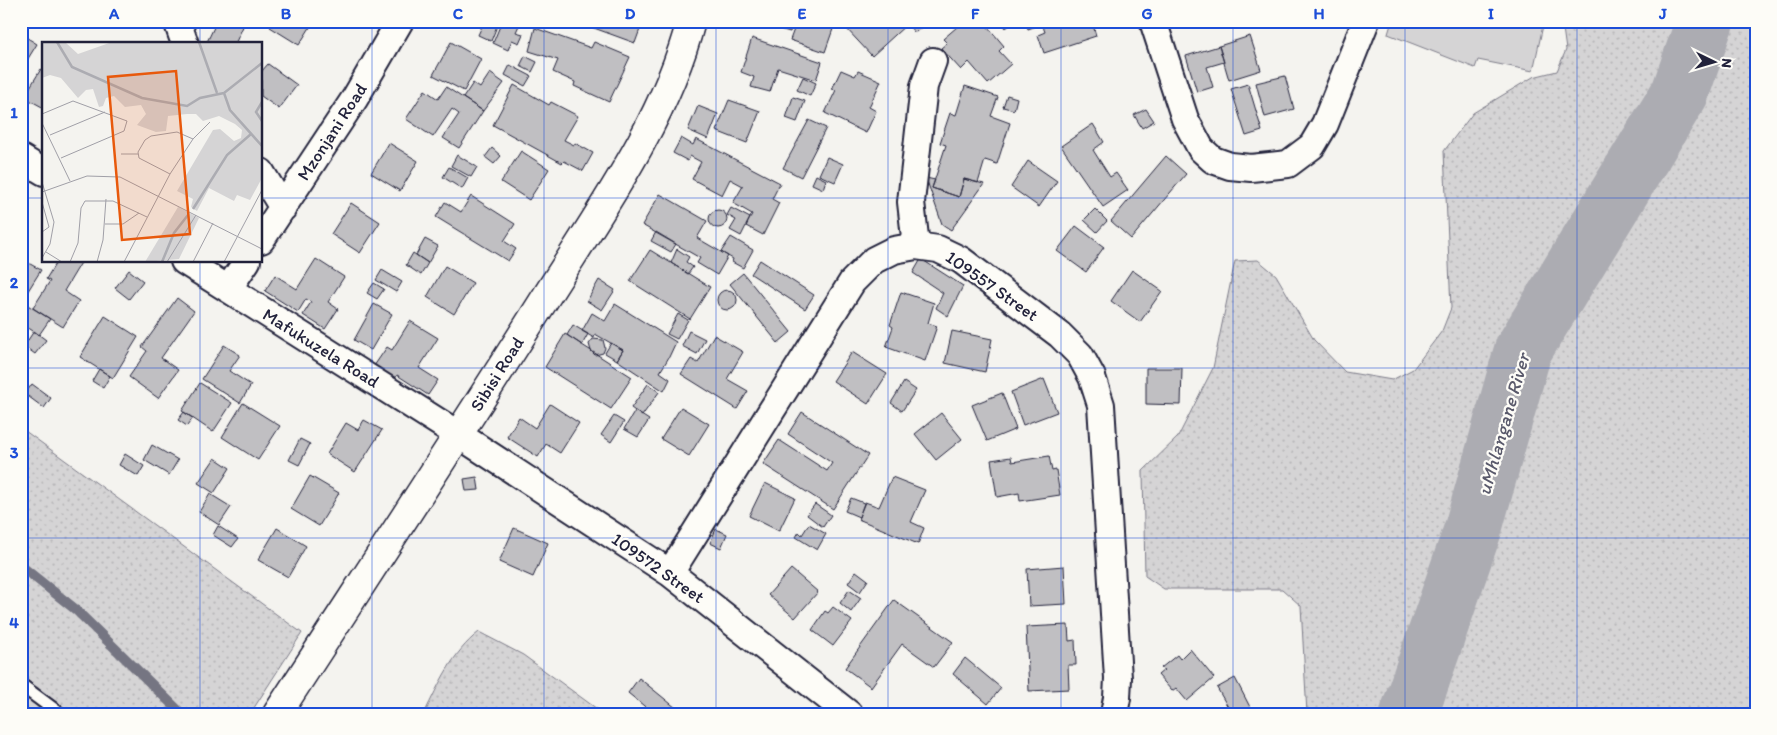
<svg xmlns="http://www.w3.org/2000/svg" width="1777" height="735" viewBox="0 0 1777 735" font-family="Itim,sans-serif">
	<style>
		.grass { fill: url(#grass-dots); stroke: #7c7b88 }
		.garden { fill: #d5d4d5; stroke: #7c7b88 }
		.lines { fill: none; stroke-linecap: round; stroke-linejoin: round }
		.stream { stroke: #757582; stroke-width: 10 }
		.river { stroke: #acacb2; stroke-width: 58 }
		.building { fill: #c0bfc2; stroke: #22223b }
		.service-casing { stroke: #22223b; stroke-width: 16 }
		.minor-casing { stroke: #22223b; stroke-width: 30 }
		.tertiary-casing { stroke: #22223b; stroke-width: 31 }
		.service { stroke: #fdfcf7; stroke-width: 12 }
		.minor { stroke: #fdfcf7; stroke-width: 26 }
		.tertiary { stroke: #fdfcf7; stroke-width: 28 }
		.grid { fill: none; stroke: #1d4ed8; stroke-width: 1; stroke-opacity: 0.55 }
		.labels { text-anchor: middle; stroke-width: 4.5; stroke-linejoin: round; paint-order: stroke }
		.street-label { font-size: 18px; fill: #22223b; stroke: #fdfcf7 }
		.water-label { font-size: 19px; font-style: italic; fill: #59596b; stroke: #fdfcf7 }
		.inset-river { fill: none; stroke: #acacb2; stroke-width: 2.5 }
		.inset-road { fill: none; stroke: #a09fa7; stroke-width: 1 }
		.view { fill: #e8590c; fill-opacity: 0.15; stroke: #e8590c; stroke-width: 2.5 }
		.inset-edge { fill: none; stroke: #22223b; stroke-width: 2.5 }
		.neatline { fill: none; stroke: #1d4ed8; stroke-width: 2 }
		.grid-label { font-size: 16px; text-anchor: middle; font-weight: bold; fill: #1d4ed8 }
	</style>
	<defs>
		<pattern id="grass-dots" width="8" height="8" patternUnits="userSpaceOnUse" patternTransform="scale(1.25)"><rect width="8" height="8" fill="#d5d4d5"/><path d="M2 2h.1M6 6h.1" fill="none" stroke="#b7b6b8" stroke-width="1.8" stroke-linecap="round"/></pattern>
	</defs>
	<rect width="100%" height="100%" fill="#f4f3ef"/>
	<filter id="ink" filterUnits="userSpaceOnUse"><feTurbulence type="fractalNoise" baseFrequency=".02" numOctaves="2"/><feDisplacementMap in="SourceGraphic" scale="10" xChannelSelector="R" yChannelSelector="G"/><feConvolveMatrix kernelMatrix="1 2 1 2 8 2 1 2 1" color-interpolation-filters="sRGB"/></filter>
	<g filter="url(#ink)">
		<path class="grass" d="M 1562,21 L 1756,21 L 1756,714 L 1307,714 L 1301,606 L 1282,589 L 1164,589 L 1145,576 L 1143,471 L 1178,437 L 1213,368 L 1235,261 L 1258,260 L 1276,275 L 1314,340 L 1345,372 L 1392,380 L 1413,369 L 1442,331 L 1451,308 L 1444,151 L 1473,113 L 1533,77 L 1557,71 L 1566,50 Z
			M 21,428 L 302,633 L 250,714 L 21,714 Z
			M 479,632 L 523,655 L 604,714 L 424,714 C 439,684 452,653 479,632 Z"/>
		<path class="garden" d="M 1392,21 L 1544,21 L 1533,71 L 1478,60 L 1475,68 L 1388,34 Z"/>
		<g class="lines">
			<path class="stream" d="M 21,566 L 75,609 L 182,714"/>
			<path class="river" d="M 1409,714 L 1473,529 L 1523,350 L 1680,93 L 1705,21"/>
		</g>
		<path class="building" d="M 217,21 L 245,22 L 235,44 L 206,44 Z
			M 274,21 L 314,21 L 299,45 L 270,27 Z
			M 477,21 L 499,21 L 491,41 L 478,35 L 483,24 Z
			M 502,21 L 521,21 L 516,32 L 523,34 L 519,43 L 512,40 L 508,50 L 493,43 Z
			M 584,21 L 643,21 L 635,43 L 583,24 Z
			M 758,21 L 793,21 L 790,32 L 758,23 Z
			M 797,21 L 811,21 L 833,29 L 825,52 L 790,40 Z
			M 849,21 L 928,21 L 915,33 L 907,24 L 872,56 L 844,26 Z
			M 964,21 L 983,21 L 1004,46 L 999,51 L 1011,64 L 988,84 L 969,62 L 961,70 L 941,48 L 947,43 L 943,39 Z
			M 1000,21 L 1015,21 L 1006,28 Z
			M 1025,21 L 1092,21 L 1096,36 L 1044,53 L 1038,35 L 1045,32 L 1042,24 L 1028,29 Z
			M 1262,21 L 1275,21 L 1276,24 L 1265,28 Z
			M 535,28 L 591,48 L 594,42 L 630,57 L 609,102 L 574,86 L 575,82 L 553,72 L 558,60 L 529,51 Z
			M 21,34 L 37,44 L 21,70 Z
			M 1250,36 L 1261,70 L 1229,80 L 1219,46 Z
			M 752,38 L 822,62 L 816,80 L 778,68 L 770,92 L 751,87 L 754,77 L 741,72 Z
			M 451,42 L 481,59 L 464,91 L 433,75 Z
			M 1219,46 L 1224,62 L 1207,67 L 1213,87 L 1197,92 L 1186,56 Z
			M 525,56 L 537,62 L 532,72 L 520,66 Z
			M 268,64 L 297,85 L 279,109 L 261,96 L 261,72 Z
			M 510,65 L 531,76 L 525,86 L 505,75 Z
			M 41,69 L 44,71 L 44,108 L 24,97 Z
			M 841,70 L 855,76 L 858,71 L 881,81 L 869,107 L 876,111 L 866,133 L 825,113 L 836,90 L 832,89 Z
			M 490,73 L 504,83 L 483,111 L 463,98 L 473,83 L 480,88 Z
			M 1285,76 L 1294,109 L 1265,117 L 1256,83 Z
			M 803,77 L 816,83 L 810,96 L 797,90 Z
			M 1248,84 L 1262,131 L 1246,136 L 1231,89 Z
			M 514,85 L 549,105 L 551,102 L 578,116 L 564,140 L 574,145 L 575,143 L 593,153 L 583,171 L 564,161 L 562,163 L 493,125 Z
			M 965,86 L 998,97 L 991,116 L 1010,123 L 997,164 L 985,160 L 978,183 L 964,179 L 959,197 L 932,188 L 946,145 L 940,143 L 950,113 L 956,115 Z
			M 446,87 L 483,111 L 459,148 L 443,138 L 459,114 L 452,109 L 433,137 L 406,119 L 425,90 L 438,99 Z
			M 1007,95 L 1017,98 L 1014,110 L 1003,107 Z
			M 793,97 L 805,101 L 797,122 L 786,118 Z
			M 729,100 L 760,111 L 747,143 L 716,131 Z
			M 698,106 L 718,114 L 708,139 L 688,130 Z
			M 1146,109 L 1154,121 L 1142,128 L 1134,115 Z
			M 809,120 L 826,128 L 801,177 L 783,168 Z
			M 1093,124 L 1104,142 L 1093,150 L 1110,177 L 1116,173 L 1128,190 L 1103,207 L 1061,146 Z
			M 681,138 L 693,145 L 696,139 L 780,183 L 772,199 L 779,203 L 763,235 L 746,226 L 752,214 L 733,203 L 743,186 L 730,179 L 722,195 L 692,179 L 701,162 L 690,156 L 688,161 L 673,153 Z
			M 389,143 L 418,161 L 400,191 L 371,173 Z
			M 492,148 L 501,156 L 494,164 L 485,157 Z
			M 521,151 L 549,169 L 529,200 L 501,182 Z
			M 457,155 L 477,167 L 471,177 L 451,166 Z
			M 1166,156 L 1186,174 L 1131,239 L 1111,221 Z
			M 827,157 L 843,164 L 835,182 L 819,175 Z
			M 1028,161 L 1057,181 L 1039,207 L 1011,187 Z
			M 449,167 L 468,178 L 462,189 L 443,177 Z
			M 816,175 L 826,180 L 823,189 L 812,184 Z
			M 926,178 L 935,180 L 932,188 L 959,197 L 964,179 L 984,184 L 951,230 L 942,224 Z
			M 660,194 L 707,221 L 697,238 L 728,256 L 717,275 L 697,263 L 700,258 L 642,225 Z
			M 471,196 L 515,224 L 504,241 L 516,249 L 508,261 L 436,217 L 445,202 L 461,212 Z
			M 351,203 L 380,222 L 360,253 L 331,234 Z
			M 731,208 L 750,218 L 741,236 L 730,230 L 736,220 L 727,215 Z
			M 1095,209 L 1107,221 L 1097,232 L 1084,220 Z
			M709 219a9 9 0 1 1 18 0a9 9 0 1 1-18 0Z
			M 1076,226 L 1104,247 L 1086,272 L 1057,251 Z
			M 656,232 L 676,244 L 671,252 L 651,241 Z
			M 731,237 L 753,250 L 743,268 L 732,262 L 733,259 L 721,252 Z
			M 425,239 L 438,246 L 428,263 L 416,255 Z
			M 677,249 L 689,257 L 686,262 L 693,267 L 688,274 L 671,263 Z
			M 650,250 L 710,287 L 690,319 L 630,281 Z
			M 413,253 L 428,263 L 421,275 L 406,265 Z
			M 21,259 L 41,270 L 21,302 Z
			M 316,259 L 344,277 L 328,302 L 338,309 L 325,329 L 303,315 L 311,302 L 306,299 L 298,312 L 265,291 L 275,275 L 297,289 Z
			M 921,259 L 963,286 L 948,316 L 936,308 L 943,293 L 913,273 Z
			M 760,260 L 814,295 L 805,309 L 751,274 Z
			M 57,261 L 82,261 L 64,291 L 79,301 L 63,327 L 33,308 L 50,281 L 46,279 Z
			M 445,266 L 473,283 L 454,314 L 427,297 Z
			M 129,270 L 143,281 L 129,299 L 115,288 Z
			M 382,270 L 402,282 L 396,292 L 376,280 Z
			M 1132,270 L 1162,291 L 1140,322 L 1111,301 Z
			M 743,273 L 791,332 L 778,343 L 730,284 Z
			M 599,280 L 615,290 L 602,310 L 587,301 Z
			M 374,283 L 384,289 L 377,299 L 367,293 Z
			M717 300a10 10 0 1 1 20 0a10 10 0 1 1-20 0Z
			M 901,292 L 934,303 L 928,323 L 937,326 L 925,361 L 886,347 L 893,327 L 890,325 Z
			M 177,298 L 194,311 L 161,358 L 178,370 L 158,398 L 129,377 L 147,351 L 142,347 Z
			M 26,304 L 50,319 L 39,335 L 21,323 L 21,310 Z
			M 374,304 L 392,314 L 371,350 L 354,340 Z
			M 615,304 L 676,342 L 669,357 L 660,372 L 670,379 L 664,391 L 617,360 L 623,350 L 595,334 L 594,338 L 582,331 L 592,313 L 605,321 Z
			M 678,314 L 688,320 L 677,339 L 667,334 Z
			M 105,316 L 138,337 L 113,378 L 80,357 Z
			M 410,321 L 438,338 L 419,368 L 438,380 L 428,395 L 397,375 L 395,379 L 374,366 L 387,347 L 392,350 Z
			M 573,325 L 588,334 L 582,345 L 567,335 Z
			M 34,331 L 46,340 L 35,354 L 24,346 Z
			M 689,331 L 705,339 L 697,354 L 682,346 Z
			M 952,331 L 992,339 L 985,372 L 945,363 Z
			M 565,334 L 632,377 L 611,409 L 545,367 Z
			M 714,335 L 743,352 L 727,379 L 748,391 L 737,409 L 681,374 L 691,359 L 698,363 Z
			M 593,339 L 603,340 L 605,348 L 603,353 L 595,355 L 591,351 L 589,344 Z
			M 611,343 L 623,350 L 617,360 L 605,353 Z
			M 224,345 L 240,355 L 229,371 L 251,385 L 240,403 L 202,379 Z
			M 852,352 L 887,374 L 868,404 L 833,381 Z
			M 1146,368 L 1182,368 L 1181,405 L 1146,404 Z
			M 99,369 L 110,376 L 103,388 L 92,381 Z
			M 1044,379 L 1057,412 L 1023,425 L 1011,392 Z
			M 904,382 L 916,390 L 902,411 L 891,403 Z
			M 200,383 L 232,403 L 213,432 L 182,411 Z
			M 32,384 L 51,398 L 44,408 L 25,394 Z
			M 648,384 L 659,392 L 642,416 L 631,408 Z
			M 1002,393 L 1016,429 L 987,441 L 972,405 Z
			M 243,403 L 280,426 L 258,460 L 222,437 Z
			M 550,404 L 579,423 L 560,453 L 546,444 L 538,457 L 507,437 L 519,417 L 535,428 Z
			M 681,407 L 709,424 L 689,456 L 661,439 Z
			M 635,411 L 649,420 L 638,437 L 624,429 Z
			M 184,412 L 193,418 L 187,426 L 178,420 Z
			M 802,412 L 868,455 L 833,509 L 763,464 L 779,440 L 827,471 L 832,463 L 788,434 Z
			M 941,413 L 962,439 L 936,460 L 915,434 Z
			M 614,416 L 624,422 L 611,442 L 601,435 Z
			M 364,420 L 382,430 L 355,472 L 327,454 L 346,423 L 358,430 Z
			M 300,439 L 310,444 L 299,465 L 289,460 Z
			M 152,445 L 178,460 L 169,475 L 144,460 Z
			M 125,454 L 144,466 L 138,476 L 119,465 Z
			M 1049,456 L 1052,471 L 1056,470 L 1060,495 L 1020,501 L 1019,493 L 997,497 L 991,460 L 1011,457 L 1012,462 Z
			M 215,458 L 230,468 L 214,493 L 198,483 Z
			M 310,476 L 339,493 L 319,526 L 291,509 Z
			M 477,477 L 479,490 L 466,491 L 464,479 Z
			M 892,477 L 925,490 L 911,522 L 924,528 L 918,544 L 858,519 L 865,502 L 879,507 Z
			M 765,483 L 795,498 L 779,531 L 749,516 Z
			M 210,494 L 231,507 L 219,525 L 199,512 Z
			M 851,498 L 864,503 L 859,517 L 845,511 Z
			M 815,504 L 831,515 L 823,527 L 807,515 Z
			M 809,524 L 826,534 L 817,550 L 796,537 L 799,532 L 802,535 Z
			M 218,526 L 238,539 L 232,547 L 213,535 Z
			M 277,528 L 306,546 L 288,577 L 258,560 Z
			M 514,528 L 548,543 L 533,577 L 499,562 Z
			M 716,529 L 727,534 L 721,548 L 710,543 Z
			M 1064,566 L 1066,604 L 1029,606 L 1027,569 Z
			M 791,569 L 818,592 L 795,618 L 768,595 Z
			M 856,571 L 868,580 L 860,592 L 848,583 Z
			M 849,590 L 861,598 L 851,612 L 840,603 Z
			M 894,600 L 953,642 L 934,667 L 902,644 L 871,687 L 845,668 Z
			M 833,607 L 852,621 L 833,646 L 812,630 L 825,611 L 828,613 Z
			M 1068,625 L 1069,641 L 1075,640 L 1076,665 L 1068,665 L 1069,689 L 1029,691 L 1026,627 Z
			M 1190,649 L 1214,678 L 1187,701 L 1176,688 L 1172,691 L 1158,675 L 1164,670 L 1161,668 L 1177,655 L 1180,659 Z
			M 965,658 L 1001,688 L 988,704 L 953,674 Z
			M 639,678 L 676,708 L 671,714 L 654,714 L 628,693 Z
			M 1235,678 L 1251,709 L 1241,714 L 1232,714 L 1217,688 Z"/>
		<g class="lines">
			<g class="service-casing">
				<path id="service" d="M 21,685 L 60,714"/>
			</g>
			<g class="minor-casing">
				<path id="minor" d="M 177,21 L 185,44
					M 1153,21 L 1185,119 L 1201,149 L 1213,160 L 1230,166 L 1251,168 L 1288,164 L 1312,146 L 1325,124 L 1366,21
					M 21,158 L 44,172
					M 261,172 L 283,208
					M 261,240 L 355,98 L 400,21
					M 916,246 L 911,202 L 924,86 L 933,61
					M 184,261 L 459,435 L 670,573 L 849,714
					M 228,289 L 247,261
					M 670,573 L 852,282 L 874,260 L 894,250 L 916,246 L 938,249 L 961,260 L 1060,335 L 1080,355 L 1092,377 L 1101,405 L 1118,678 L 1117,698 L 1114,714"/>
			</g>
			<g class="tertiary-casing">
				<path id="tertiary" d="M 277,714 C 367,575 458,437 546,297 C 600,211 665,121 691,21"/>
			</g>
			<use href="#service" class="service"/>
			<use href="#minor" class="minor"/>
			<use href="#tertiary" class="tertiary"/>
		</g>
	</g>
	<path class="grid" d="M 200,21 L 200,44M 372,21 L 372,714M 544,21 L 544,714M 716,21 L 716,714M 888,21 L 888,714M 1061,21 L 1061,714M 1233,21 L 1233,714M 1405,21 L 1405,714M 1577,21 L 1577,714M 21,198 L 44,198M 261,198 L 1756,198M 200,261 L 200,714M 21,368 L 1756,368M 21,538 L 1756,538"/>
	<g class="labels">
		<g class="street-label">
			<text transform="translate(332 132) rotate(-57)" y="6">Mzonjani Road</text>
			<text transform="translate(992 286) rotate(35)" y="6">109557 Street</text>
			<text transform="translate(321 348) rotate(32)" y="6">Mafukuzela Road</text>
			<text transform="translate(497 374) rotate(-58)" y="6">Sibisi Road</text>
			<text transform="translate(658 568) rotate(35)" y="6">109572 Street</text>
		</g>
		<g class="water-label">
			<text transform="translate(1503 424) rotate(-74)" y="7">uMhlangane River</text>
		</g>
	</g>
	<g transform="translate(42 42)">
		<rect width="220" height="220" fill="#f4f3ef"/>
		<path d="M 0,0 L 23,0 L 36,12 L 70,0 L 220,0 L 220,136 L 208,158 L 195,153 L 192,159 L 167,146 L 155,169 L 149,165 L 151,157 L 135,149 L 171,88 L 178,87 L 192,99 L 199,96 L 200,88 L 193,82 L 177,74 L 161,79 L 154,72 L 145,72 L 126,74 L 124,89 L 114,90 L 95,83 L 104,72 L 99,63 L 83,65 L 72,54 L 64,56 L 61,64 L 57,65 L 51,47 L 44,48 L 36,56 L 19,36 L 8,33 L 0,36 ZM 136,165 L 157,176 L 137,217 L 103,220 Z" fill="#d5d4d5"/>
		<path class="inset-river" d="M 15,0 L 30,25 L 100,56 L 145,64 L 158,56 L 182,51 L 188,68 L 220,104M 157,0 L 175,51M 182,51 L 220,21M 220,60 L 214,70 L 220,79M 151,167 L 185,113 L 209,92M 120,220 L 132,191 L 146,173"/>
		<path class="inset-road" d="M 0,72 L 31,59 L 85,79 L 82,89 L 19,116M 0,81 L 28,139M 8,93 L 63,70M 79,112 L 96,112M 128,132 L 97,116 L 96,110 L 103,98 L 109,94 L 135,90 L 151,97M 0,140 L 12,180 L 8,202 L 0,216M 0,150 L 45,134 L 78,135 L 220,207M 0,160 L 7,185 L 0,190M 63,182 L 81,182 L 97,171M 4,210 L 20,220M 28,220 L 36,201 L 39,166 L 43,159 L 71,159 L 105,175M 55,220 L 61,198 L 64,157M 82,220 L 128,132 L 151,97 L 168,80M 125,220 L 154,173M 151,220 L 171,181M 182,220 L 220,148"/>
		<path class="view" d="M 134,29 L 148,192 L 80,198 L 66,35 Z"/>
		<rect width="220" height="220" class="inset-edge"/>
	</g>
	<rect width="1777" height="735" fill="none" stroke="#fdfcf7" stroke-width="55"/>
	<g transform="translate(1714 62) rotate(95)" stroke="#fdfcf7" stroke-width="4" paint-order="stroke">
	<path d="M0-4L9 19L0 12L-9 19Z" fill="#22223b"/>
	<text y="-8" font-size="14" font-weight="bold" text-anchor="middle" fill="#22223b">N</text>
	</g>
	<rect x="28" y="28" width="1722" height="680" class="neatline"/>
	<g class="grid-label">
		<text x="114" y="19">A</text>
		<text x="286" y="19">B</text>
		<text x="458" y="19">C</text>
		<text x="630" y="19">D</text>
		<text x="802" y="19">E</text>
		<text x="975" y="19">F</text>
		<text x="1147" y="19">G</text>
		<text x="1319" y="19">H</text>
		<text x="1491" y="19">I</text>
		<text x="1663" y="19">J</text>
		<text x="14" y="118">1</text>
		<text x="14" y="288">2</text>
		<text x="14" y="458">3</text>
		<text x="14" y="628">4</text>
	</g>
</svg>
